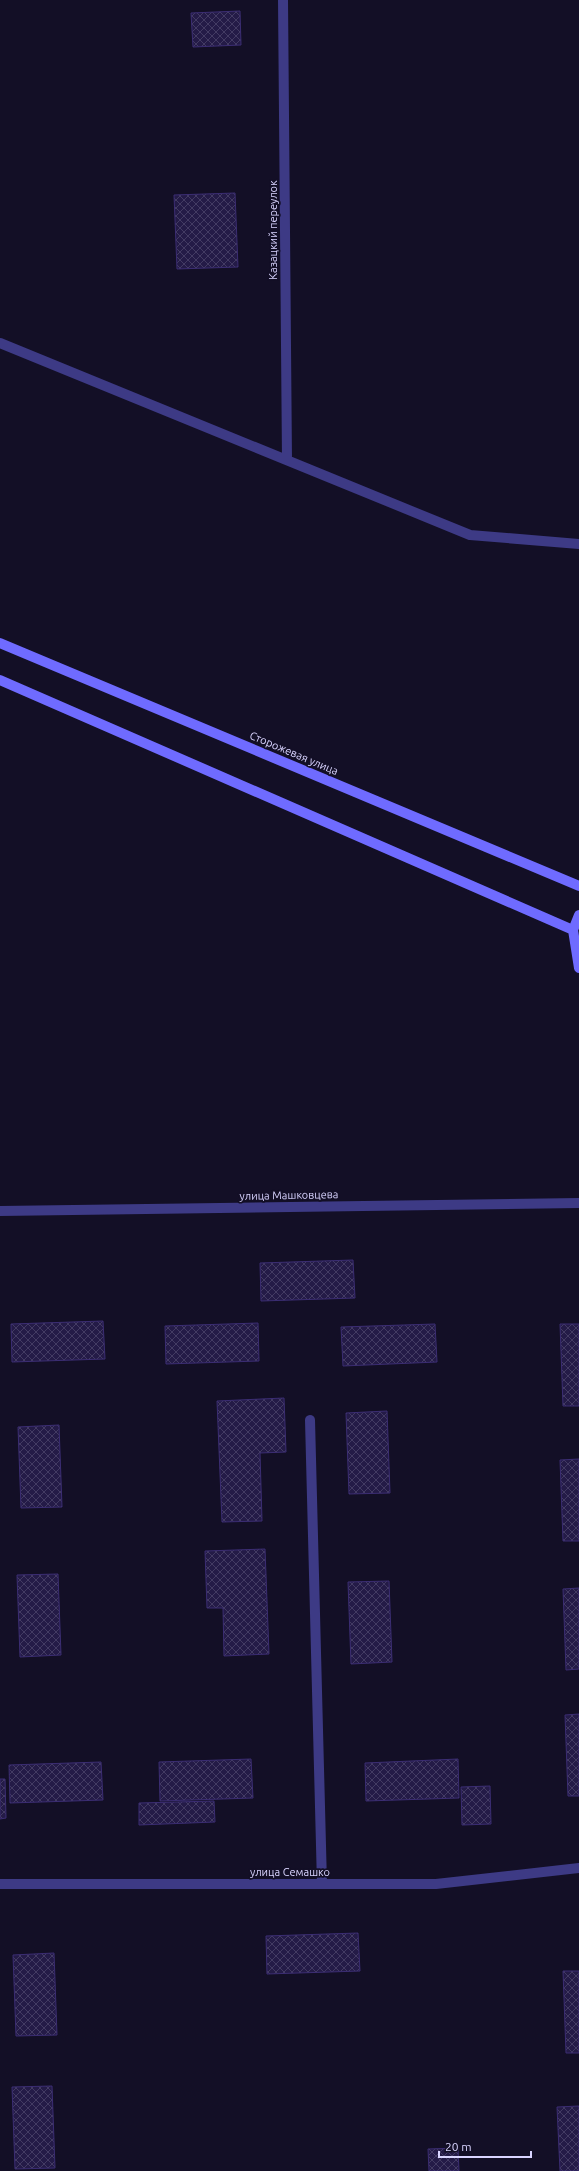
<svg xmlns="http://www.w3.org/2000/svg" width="579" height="2171" viewBox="0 0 579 2171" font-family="Ubuntu,sans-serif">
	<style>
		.building { fill: url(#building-cross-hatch); stroke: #3b2d73 }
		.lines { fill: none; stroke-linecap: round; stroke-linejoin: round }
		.lane { stroke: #3d3a85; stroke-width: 10 }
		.street { stroke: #3d3a85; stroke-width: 10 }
		.secondary { stroke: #6f6bff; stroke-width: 10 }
		.labels { text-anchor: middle; stroke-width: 3.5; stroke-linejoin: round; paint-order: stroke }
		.street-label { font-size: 11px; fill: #d9d4ff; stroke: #130f26 }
	</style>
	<defs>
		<pattern id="building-cross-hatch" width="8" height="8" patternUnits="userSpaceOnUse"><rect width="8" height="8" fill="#241b47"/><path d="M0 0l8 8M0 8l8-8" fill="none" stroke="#433b63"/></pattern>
	</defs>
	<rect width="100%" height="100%" fill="#130f26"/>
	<path class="building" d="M 240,11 L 241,45 L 193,47 L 191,13 Z
		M 235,193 L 238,267 L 177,269 L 174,195 Z
		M 353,1260 L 355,1298 L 261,1301 L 260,1263 Z
		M 103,1321 L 105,1359 L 12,1362 L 11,1324 Z
		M 258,1323 L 259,1361 L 166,1364 L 165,1326 Z
		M 435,1324 L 437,1362 L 343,1366 L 341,1327 Z
		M 560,1324 L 579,1324 L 579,1406 L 563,1406 Z
		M 284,1398 L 286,1452 L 260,1453 L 262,1521 L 222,1522 L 217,1401 Z
		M 387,1411 L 390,1493 L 349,1494 L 346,1413 Z
		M 59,1425 L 62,1507 L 21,1508 L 18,1427 Z
		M 579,1459 L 579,1541 L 563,1541 L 560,1460 Z
		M 265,1549 L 269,1654 L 224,1656 L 223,1608 L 207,1608 L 205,1551 Z
		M 58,1574 L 61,1655 L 20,1657 L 17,1575 Z
		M 389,1581 L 392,1662 L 351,1664 L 348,1582 Z
		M 579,1588 L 579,1669 L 566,1670 L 563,1589 Z
		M 579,1714 L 579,1796 L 568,1796 L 565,1715 Z
		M 251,1759 L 253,1798 L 160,1801 L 159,1762 Z
		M 458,1759 L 459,1798 L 366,1801 L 365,1763 Z
		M 101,1762 L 103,1800 L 10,1803 L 9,1765 Z
		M 0,1779 L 5,1779 L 6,1818 L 0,1819 Z
		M 490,1786 L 491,1824 L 462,1825 L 461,1787 Z
		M 214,1801 L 215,1822 L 139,1825 L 139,1803 Z
		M 358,1933 L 360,1971 L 267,1974 L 266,1936 Z
		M 54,1953 L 57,2035 L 16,2036 L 13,1955 Z
		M 563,1971 L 579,1971 L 579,2053 L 566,2053 Z
		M 52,2086 L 55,2168 L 15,2169 L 12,2087 Z
		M 579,2106 L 579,2171 L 560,2171 L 557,2107 Z
		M 458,2148 L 459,2171 L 429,2171 L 428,2149 Z"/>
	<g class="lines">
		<path class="lane" d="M 310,1420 L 322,1884"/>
		<path class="street" d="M 283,0 L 287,460
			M 0,343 L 470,535 L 579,544
			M 0,1211 L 579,1203
			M 0,1884 L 436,1884 L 579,1868"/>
		<path class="secondary" d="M 0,643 L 579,886
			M 0,680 L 573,930
			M 579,915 L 573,930 L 579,968"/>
	</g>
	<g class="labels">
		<g class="street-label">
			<text transform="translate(273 230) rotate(-90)" y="4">Казацкий переулок</text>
			<text transform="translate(294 753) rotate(23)" y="4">Сторожевая улица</text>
			<text transform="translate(289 1195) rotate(-1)" y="4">улица Машковцева</text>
			<text x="290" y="1876">улица Семашко</text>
		</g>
	</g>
	<path d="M439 2151v6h92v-6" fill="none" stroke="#d9d4ff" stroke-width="2"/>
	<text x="445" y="2151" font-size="12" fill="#d9d4ff" stroke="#130f26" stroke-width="3" paint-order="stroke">20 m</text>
</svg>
